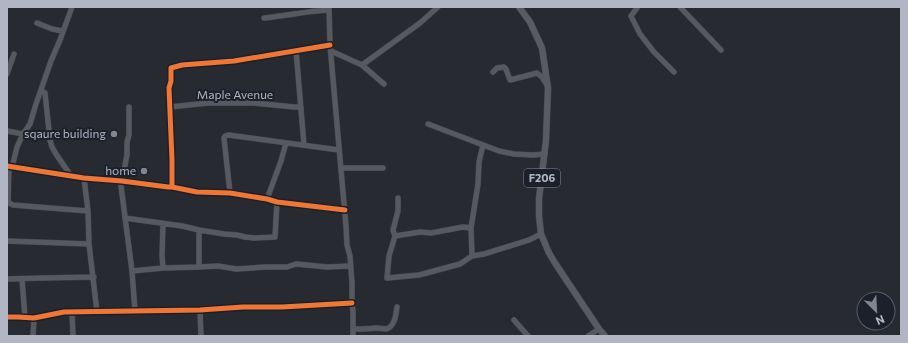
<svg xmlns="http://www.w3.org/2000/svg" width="908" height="343" viewBox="0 0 908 343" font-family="Commissioner,sans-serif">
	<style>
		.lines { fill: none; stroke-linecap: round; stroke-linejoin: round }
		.minor-casing { stroke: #44454b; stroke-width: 6 }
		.major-casing { stroke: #45474f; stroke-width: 7 }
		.minor { stroke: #575961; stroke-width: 5 }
		.major { stroke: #5a5b62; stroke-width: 6 }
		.cycleway-casing { stroke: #1c202b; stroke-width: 8 }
		.cycleway { stroke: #f07635; stroke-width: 5 }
		.poi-dot { fill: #828490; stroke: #1c202b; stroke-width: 1.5 }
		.labels { text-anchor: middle; stroke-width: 4; stroke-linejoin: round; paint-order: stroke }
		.shield { fill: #1c202b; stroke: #858895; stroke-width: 1 }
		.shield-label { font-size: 11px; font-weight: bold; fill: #b2b5c3 }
		.street-label { font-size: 12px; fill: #b2b5c3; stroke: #1c202b }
		.poi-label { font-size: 12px; fill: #b2b5c3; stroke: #1c202b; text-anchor: end }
	</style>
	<rect width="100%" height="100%" fill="#282a32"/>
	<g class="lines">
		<g class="minor-casing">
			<path id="minor" d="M 329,7 L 330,45 L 346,226 L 347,245 L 350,256 L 352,283 L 352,303 L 353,311 L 353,336
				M 680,7 L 721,50
				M 637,8 L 631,16 L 640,34 L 654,52 L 674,72
				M 264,18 C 286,16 307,11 329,10
				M 37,23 L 52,29 L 63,31
				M 296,50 L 304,145
				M 331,51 L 362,65 L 384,84
				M 362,65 L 420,23 L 438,7
				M 493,72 L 497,68 L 504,67 L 506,69 L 510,80 L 537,73 L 542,77 L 547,85
				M 7,74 L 14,54
				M 41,90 L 45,93 L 50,140 L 52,147 L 56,154 L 71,176
				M 129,107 L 129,135 L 127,142 L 127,155 L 121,186 L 132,271 L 135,311
				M 170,107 L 208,103 L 254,103 L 294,107 L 300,107
				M 428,124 L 499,151 L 514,154 L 533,155 L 545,154
				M 7,131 L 23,134
				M 7,166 L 84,178 L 122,181 L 168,187 L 172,187 L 197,192 L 230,193 L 267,199 L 277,202 L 345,210
				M 12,167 L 17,147 L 23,134 L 30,124 L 36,104 L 51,61 L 60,40 L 72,7
				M 341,168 L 383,168
				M 84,178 L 88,211 L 89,244 L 97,312
				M 172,187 L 172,160 L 169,88 L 171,81 L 171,68 L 182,65 L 234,61 L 330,45
				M 230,193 L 224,138 L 225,136 L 228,135 L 339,150
				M 398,198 L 398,211 L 393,230 L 395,236 L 389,256 L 387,278 L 419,275 L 460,264 L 472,256 L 484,254 L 529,240 L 541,234
				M 267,199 L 281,161 L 286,143
				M 7,202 L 13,205 L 88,211
				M 8,203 L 9,166
				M 125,218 L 182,226 L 199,230 L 224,234 L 237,235 L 245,237 L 254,238 L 275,237 L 277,202
				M 163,224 L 162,256 L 163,268
				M 395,236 L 420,232 L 431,233 L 463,227 L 471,228
				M 7,241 L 89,244
				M 472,256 L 471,228 L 478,184 L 479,162 L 483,145
				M 199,267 L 199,230
				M 132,271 L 163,268 L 199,267 L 218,266 L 236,269 L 266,267 L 287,267 L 296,264 L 327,267 L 350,266
				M 7,279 L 42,278 L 94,277
				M 22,279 L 25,318
				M 200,310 L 201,336
				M 72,313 L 73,336
				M 7,317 L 18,317 L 34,318 L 64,312 L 200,310 L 243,307 L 282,307 L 352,303
				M 514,320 L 528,336
				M 353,329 C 361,329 368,329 376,328 C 380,328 383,329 386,329 C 395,327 396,314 397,307
				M 33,336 L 34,318
				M 588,336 L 599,329"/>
		</g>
		<g class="major-casing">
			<path id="major" d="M 519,7 L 530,22 L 542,48 L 548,88 L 546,140 L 539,199 L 539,216 L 541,234 L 549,253 L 555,263 L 599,329 L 605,336"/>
		</g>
		<use href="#minor" class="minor"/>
		<use href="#major" class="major"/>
		<g class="cycleway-casing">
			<path id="cycleway" d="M 7,166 L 84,178 L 122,181 L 168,187 L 172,187 L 197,192 L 230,193 L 267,199 L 277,202 L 345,210
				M 172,187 L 172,160 L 169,88 L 171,81 L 171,68 L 182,65 L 234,61 L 330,45
				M 7,317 L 18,317 L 34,318 L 64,312 L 200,310 L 243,307 L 282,307 L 352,303"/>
		</g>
		<use href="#cycleway" class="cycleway"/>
	</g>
	<g class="poi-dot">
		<circle cx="114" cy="134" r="4"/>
		<circle cx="144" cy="171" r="4"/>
	</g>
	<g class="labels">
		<rect class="shield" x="524" y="169" width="36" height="18" rx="3"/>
		<g class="shield-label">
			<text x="542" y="182">F206</text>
		</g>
		<g class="street-label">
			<text x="235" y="99">Maple Avenue</text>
		</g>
		<g class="poi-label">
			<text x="106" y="138">sqaure building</text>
			<text x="136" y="175">home</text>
		</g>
	</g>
	<rect width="908" height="343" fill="none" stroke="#b2b5c3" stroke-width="16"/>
	<g transform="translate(876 311) rotate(156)"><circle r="19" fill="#1c202b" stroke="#585c68"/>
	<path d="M0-3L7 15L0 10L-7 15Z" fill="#828490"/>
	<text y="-6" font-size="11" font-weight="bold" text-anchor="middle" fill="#b2b5c3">N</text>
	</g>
</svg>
